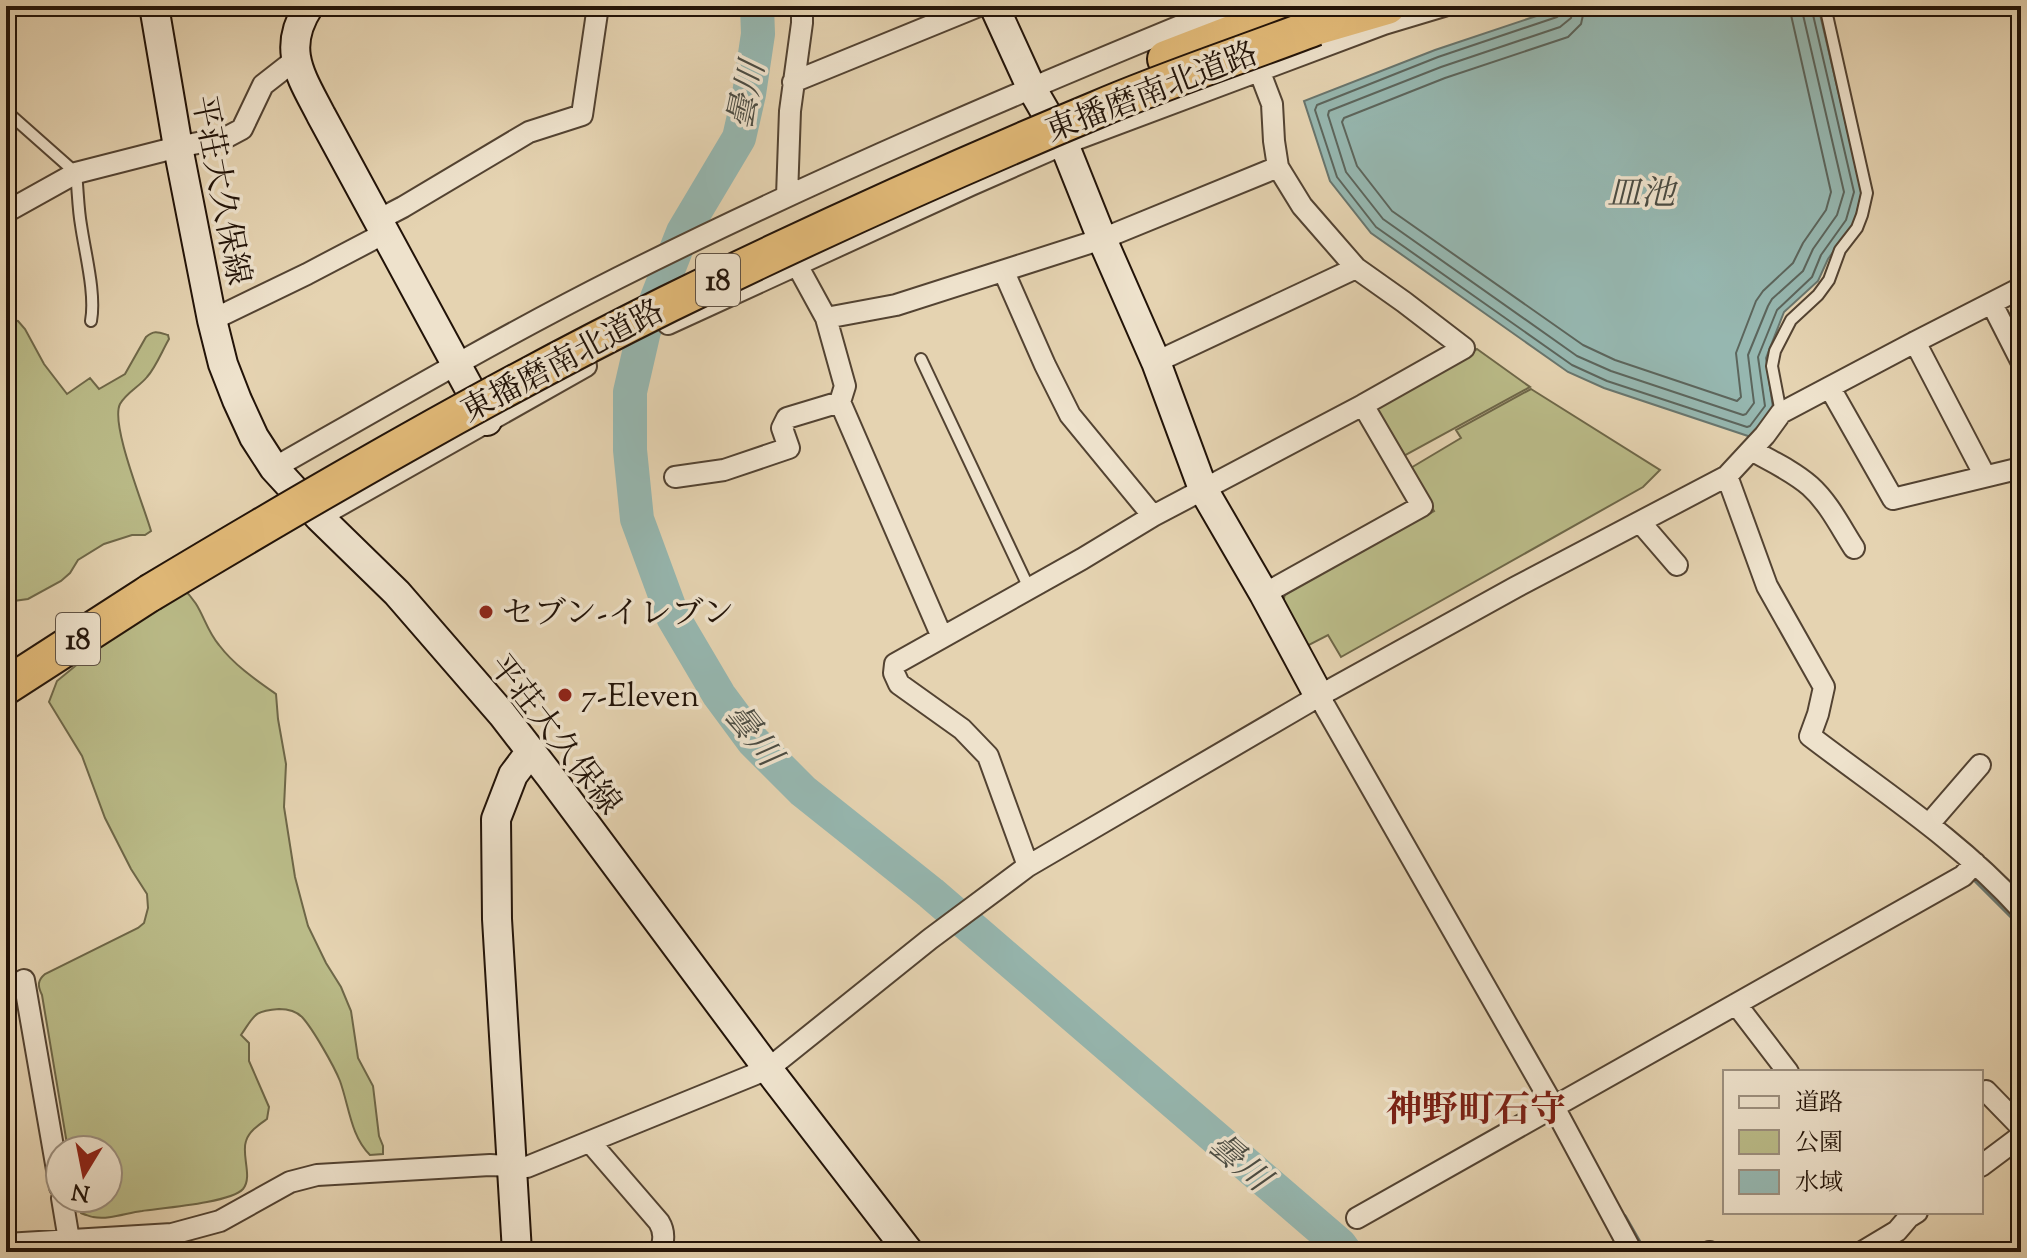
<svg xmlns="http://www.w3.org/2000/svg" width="2027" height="1258" viewBox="0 0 2027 1258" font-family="'Sorts Mill Goudy','Noto Serif JP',serif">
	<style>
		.green { fill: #babb88; stroke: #6e6748; stroke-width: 2 }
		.water { fill: #96b7b0; stroke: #68756d; stroke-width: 2 }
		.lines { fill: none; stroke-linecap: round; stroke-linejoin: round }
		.shore { stroke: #5c655c; stroke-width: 2 }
		.stream { stroke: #68756d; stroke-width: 6 }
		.river { stroke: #96b7b0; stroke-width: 34 }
		.lane-casing { stroke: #534332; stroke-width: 14 }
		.street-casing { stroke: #534332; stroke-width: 24 }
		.secondary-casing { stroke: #221308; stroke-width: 32 }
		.highway-casing { stroke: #221308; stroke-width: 40 }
		.lane { stroke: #eee2cc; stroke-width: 10 }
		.street { stroke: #eee2cc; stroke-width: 20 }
		.secondary { stroke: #eee2cc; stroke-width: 28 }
		.highway { stroke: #e2ba78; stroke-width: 36 }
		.highway-bridge-casing { stroke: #221308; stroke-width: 40; stroke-linecap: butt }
		.highway-bridge { stroke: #e2ba78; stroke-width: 36 }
		.poi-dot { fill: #8f2418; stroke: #eee2cc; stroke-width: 3 }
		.labels { text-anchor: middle; stroke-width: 7; stroke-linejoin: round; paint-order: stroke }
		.shield { fill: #eee2cc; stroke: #5f5143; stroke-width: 2 }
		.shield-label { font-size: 30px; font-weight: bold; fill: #221308 }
		.street-label { font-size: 32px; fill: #221308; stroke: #eee2cc }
		.poi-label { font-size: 32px; fill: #221308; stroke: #eee2cc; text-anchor: start }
		.water-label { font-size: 34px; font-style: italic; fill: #4b4c43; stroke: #eee2cc }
		.quarter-label { font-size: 36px; font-weight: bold; fill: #7a1f14; stroke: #eee2cc }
	</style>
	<rect width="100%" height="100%" fill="#e5d3b1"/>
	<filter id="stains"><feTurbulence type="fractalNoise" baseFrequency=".0025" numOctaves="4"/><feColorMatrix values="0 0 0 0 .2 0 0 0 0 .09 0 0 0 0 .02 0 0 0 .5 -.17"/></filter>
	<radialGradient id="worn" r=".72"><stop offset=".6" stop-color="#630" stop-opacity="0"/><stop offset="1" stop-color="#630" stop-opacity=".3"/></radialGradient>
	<path class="green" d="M 10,320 L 18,321 L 25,329 L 44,364 L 67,394 L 90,378 L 99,389 L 125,374 L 146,337 C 154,330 158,332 168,335 L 169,339 C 162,351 156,367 147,377 C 139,387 127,392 120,404 C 110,424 144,506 151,531 L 145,535 L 132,535 L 104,544 L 78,560 L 70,573 L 61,581 L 28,599 L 6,602 L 6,323 Z
		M 1477,349 L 1530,387 L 1402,457 L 1377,414 L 1379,403 Z
		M 1531,389 L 1660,470 L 1643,487 L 1341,657 L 1328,635 L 1307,646 L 1283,604 L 1285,593 L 1434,511 L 1409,469 L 1461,438 L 1456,430 Z
		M 182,588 C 203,605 203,626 219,645 C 234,665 256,680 276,694 L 278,719 L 286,764 L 284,807 L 295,877 L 308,926 L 326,963 L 341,987 L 351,1011 L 358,1058 L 373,1086 L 379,1136 L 383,1146 L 383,1154 L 370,1155 C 351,1137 349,1106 340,1081 C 334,1066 313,1029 302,1017 C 296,1011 287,1009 279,1009 C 253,1011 255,1015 241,1035 L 249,1043 L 249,1061 L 269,1107 L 267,1119 C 260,1124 249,1131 246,1141 C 241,1155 253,1177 243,1189 C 230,1203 162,1208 142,1211 C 126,1213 109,1220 93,1217 C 92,1217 83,1214 81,1213 L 77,1198 L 108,1198 L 108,1150 L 68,1150 L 42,995 C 37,985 38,980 45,974 L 138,928 L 144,923 L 148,908 L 147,894 L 131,869 L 105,818 L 82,756 L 49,702 L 57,681 L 113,635 Z"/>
	<path class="water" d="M 1566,6 L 1818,6 L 1862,192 L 1854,223 L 1828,259 L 1818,281 L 1784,312 L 1766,358 L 1773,408 L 1751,437 L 1604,388 L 1568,372 L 1371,233 L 1330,181 L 1304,101 L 1435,50 Z"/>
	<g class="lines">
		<path class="shore" d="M 1563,6 L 1562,13 L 1557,17 L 1438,57 L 1317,105 L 1315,110 L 1337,177 L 1376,227 L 1572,365 L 1607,381 L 1747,427 L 1750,426 L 1765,406 L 1758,357 L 1777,310 L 1812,277 L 1821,255 L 1846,220 L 1854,192 L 1811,6
			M 1573,6 L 1571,18 L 1560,27 L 1441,67 L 1329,111 L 1328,115 L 1346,172 L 1383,219 L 1577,356 L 1611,371 L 1743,415 L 1746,414 L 1754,403 L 1748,355 L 1768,306 L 1772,299 L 1803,271 L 1813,249 L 1837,215 L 1844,192 L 1801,6
			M 1585,6 L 1581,24 L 1568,37 L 1445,78 L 1344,118 L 1342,122 L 1357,166 L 1392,211 L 1583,345 L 1615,360 L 1737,401 L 1741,397 L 1736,353 L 1756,301 L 1763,291 L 1793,263 L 1803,243 L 1826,210 L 1831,192 L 1789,6"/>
		<path class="stream" d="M 1971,875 L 2021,925
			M 1624,1217 L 1644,1252"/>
		<path class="river" d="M 757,6 L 758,34 L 749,94 L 739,138 L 683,232 L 644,331 L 630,392 L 630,450 L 637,519 L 673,617 L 719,695 L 753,741 L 803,791 L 931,893 L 1340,1245 L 1345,1252"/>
		<g class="lane-casing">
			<path id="lane" d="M 6,111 L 76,173 C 78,191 78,208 81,225 C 85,253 96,294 91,321
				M 921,359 L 1029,588
				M 1781,413 L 1772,366 L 1775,351 L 1791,320 L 1818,295 L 1829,280 L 1840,250 L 1857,228 L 1862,215 L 1867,193 L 1825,6"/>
		</g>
		<g class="street-casing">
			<path id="street" d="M 793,82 L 979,6
				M 787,196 L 790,111 L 802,23 L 802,6
				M 6,212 L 76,173 L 178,147 L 227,137 L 242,129 L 263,85 L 295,60
				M 378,220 L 403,207 L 529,132 L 582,115 L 598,6
				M 797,265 L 826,318 L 845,386 L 840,402 L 942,637
				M 1004,272 L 1045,365 L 1070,415 L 1153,516
				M 1992,304 L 2021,361
				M 826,318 L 896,305 L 1102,239 L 1278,167
				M 212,320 L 307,274 L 385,233
				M 668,324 L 971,185 L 1064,144 L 1384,24 L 1444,6
				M 1915,342 L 1985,476
				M 1156,362 L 1356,268
				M 1830,388 L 1893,499 L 2021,468
				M 1751,450 C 1771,461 1793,471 1810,486 C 1829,503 1841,528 1854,548
				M 274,468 C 388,403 501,337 618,278 C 817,178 1023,90 1229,6
				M 1727,476 L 1767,586 L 1824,687 L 1818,714 L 1810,736 C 1882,791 1960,841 2021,909
				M 675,477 L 724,470 L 789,448 L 782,428 L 787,418 L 840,402
				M 319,517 L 586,366
				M 1640,522 L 1677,565
				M 1264,594 L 1422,506 L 1363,405
				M 1319,696 L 1554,1107 L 1632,1252
				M 1929,824 L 1980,765
				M 1028,866 L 988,756 L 962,729 L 899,684 L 894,673 L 895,664 L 1082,559 L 1153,516 L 1363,405 L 1464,348 L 1404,302 L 1356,268 L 1302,206 L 1278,167 L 1274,141 L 1272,104 L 1259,70
				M 6,990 L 24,980 L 60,1187
				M 1736,1004 L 1788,1072
				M 1986,1091 L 2021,1127
				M 590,1142 L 659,1222 C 665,1232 664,1241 660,1252
				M 1981,1166 L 2021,1136
				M 62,1198 L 69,1240
				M 1357,1218 L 1963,876 L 1975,863
				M 6,1244 L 172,1234 L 220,1221 L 290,1182 L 317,1175 L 490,1165 L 527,1167 L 768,1069 L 930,939 L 1028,866 L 1319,696 L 1516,587 L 1727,476 L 1765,435 L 1781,413 L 1915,342 L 2021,288
				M 1709,1252 L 1710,1252
				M 1862,1252 L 1897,1231 L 1909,1217 L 1917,1212"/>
		</g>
		<g class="secondary-casing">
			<path id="secondary" d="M 154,6 L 178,147 L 212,320 L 223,364 L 237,400 L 254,437 L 274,468 L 319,517 L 397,593 L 502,714 L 550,776 L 768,1069 L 909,1252
				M 309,6 C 281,49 301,76 321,115 L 487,421
				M 994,6 L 1031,87 L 1064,144 L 1102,239 L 1156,362 L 1203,489 L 1264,594 L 1319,696
				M 517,1252 L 497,919 L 496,819 L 513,775 L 531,751"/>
		</g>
		<g class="highway-casing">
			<path id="highway" d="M 1315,27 L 1387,6
				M 1166,59 L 1304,6
				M 6,686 L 150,593"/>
		</g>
		<use href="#lane" class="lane"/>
		<use href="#street" class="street"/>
		<use href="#secondary" class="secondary"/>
		<use href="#highway" class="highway"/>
		<g class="highway-bridge-casing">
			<path id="highway-bridge" d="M 150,593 C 320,491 491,392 668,304 C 809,235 952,170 1096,110 C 1168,79 1242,55 1315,27"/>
		</g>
		<use href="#highway-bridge" class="highway-bridge"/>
	</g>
	<g class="poi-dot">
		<circle cx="486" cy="612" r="8"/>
		<circle cx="565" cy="695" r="8"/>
	</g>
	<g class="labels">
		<g class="shield">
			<rect x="696" y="254" width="44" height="52" rx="6"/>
			<rect x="56" y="613" width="44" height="52" rx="6"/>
		</g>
		<g class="shield-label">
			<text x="718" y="290">18</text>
			<text x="78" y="649">18</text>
		</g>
		<g class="street-label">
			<text transform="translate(1151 91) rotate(-21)" y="11">東播磨南北道路</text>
			<text transform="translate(222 190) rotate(79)" y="11">平荘大久保線</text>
			<text transform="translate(562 360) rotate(-28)" y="11">東播磨南北道路</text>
			<text transform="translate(556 734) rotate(52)" y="11">平荘大久保線</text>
		</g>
		<g class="poi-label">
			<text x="502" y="623">セブン-イレブン</text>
			<text x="581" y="706">7-Eleven</text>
		</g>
		<g class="water-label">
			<text transform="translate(745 95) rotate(-78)" y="12">曇川</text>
			<text x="1641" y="204">皿池</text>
			<text transform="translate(754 734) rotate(52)" y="12">曇川</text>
			<text transform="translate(1240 1161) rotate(41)" y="12">曇川</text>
		</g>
		<g class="quarter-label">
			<text x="1476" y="1121">神野町石守</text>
		</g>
	</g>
	<rect width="2027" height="1258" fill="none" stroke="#e5d3b1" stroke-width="32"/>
	<rect x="8" y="8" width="2011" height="1242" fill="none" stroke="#221308" stroke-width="4"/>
	<rect x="16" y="16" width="1995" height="1226" fill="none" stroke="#221308" stroke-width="2"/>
	<rect x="1723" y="1070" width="260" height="144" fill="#eee2cc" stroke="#9c8f7e" stroke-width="2"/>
	<rect x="1739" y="1096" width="40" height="12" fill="#eee2cc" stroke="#9c8f7e" stroke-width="2"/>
	<text x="1795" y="1110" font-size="24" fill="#221308">道路</text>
	<rect x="1739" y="1130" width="40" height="24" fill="#babb88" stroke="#9c8f7e" stroke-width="2"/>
	<text x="1795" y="1150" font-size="24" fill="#221308">公園</text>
	<rect x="1739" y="1170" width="40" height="24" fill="#96b7b0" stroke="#9c8f7e" stroke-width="2"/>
	<text x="1795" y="1190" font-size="24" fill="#221308">水域</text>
	<g transform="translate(84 1174) rotate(190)"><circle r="38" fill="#eee2cc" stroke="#9c8f7e" stroke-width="2"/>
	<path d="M0-6L14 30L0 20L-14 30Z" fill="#8f2418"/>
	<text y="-12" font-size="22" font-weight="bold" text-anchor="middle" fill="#221308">N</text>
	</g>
	<rect width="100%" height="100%" filter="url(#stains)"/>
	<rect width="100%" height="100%" fill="url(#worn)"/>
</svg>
